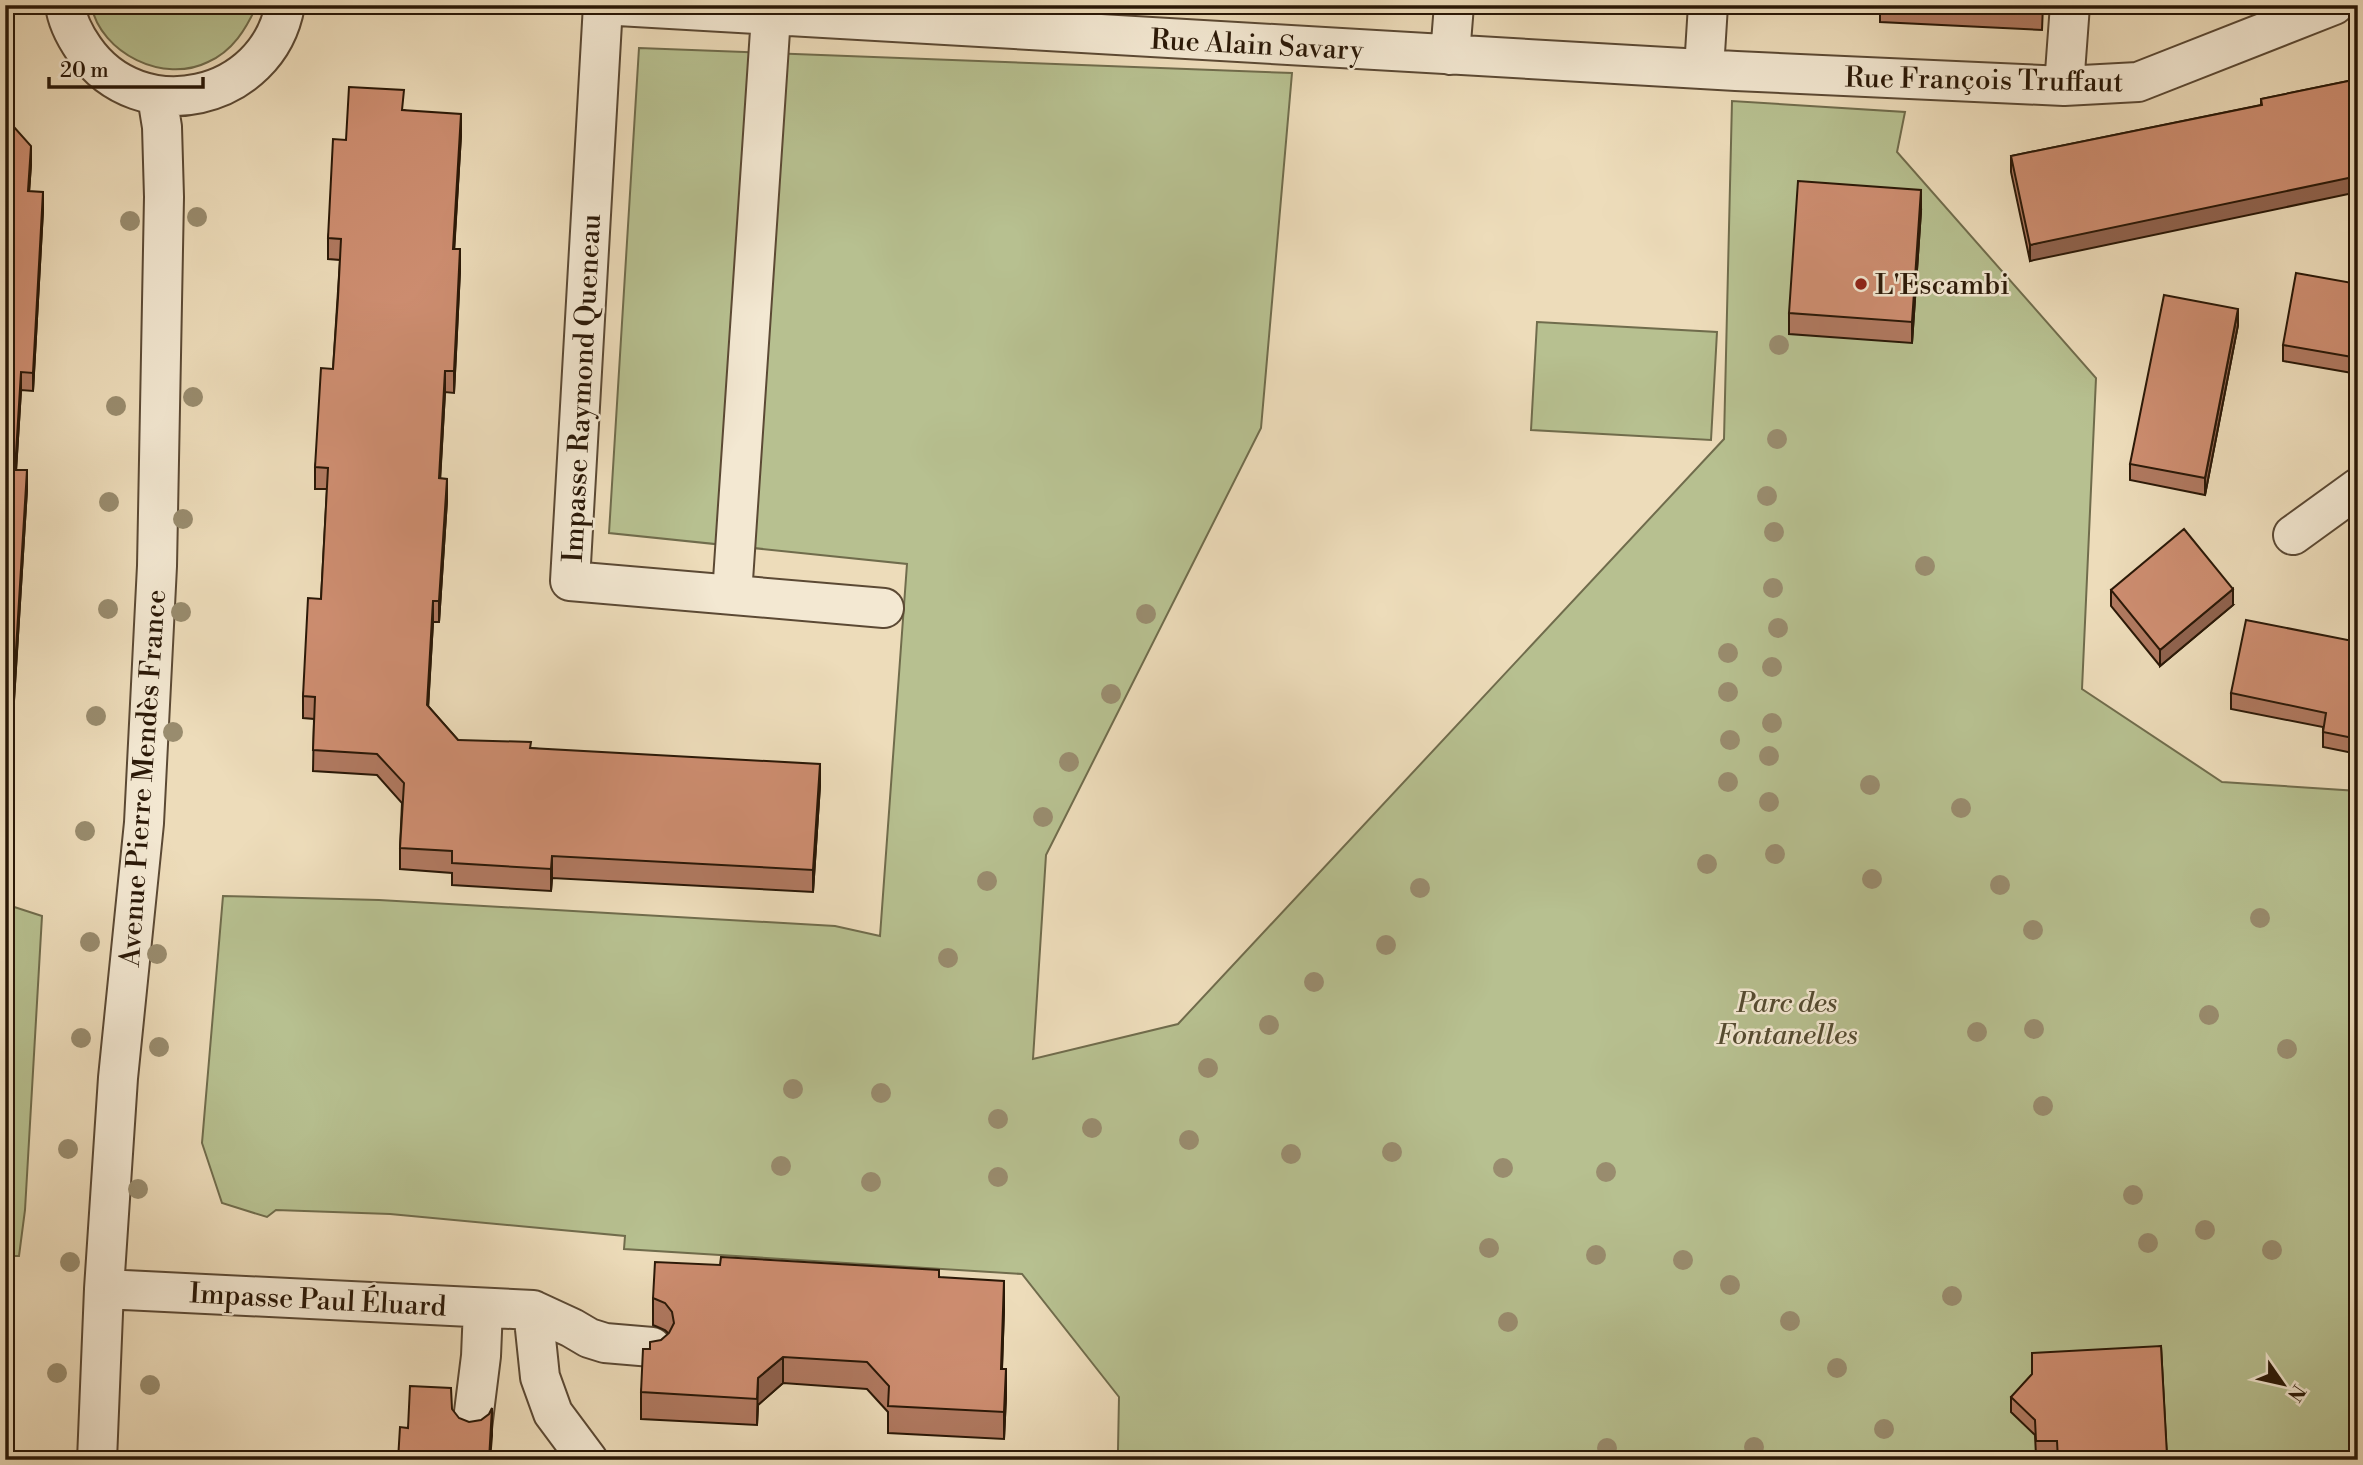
<svg xmlns="http://www.w3.org/2000/svg" width="2363" height="1465" viewBox="0 0 2363 1465" font-family="'Libre Bodoni',serif">
	<style>
		.green { fill: #b7c090; stroke: #706c4c; stroke-width: 2 }
		.lines { fill: none; stroke-linecap: round; stroke-linejoin: round }
		.minor-casing { stroke: #5b4934; stroke-width: 42 }
		.minor { stroke: #f3e8d2; stroke-width: 38 }
		.tree { fill: #998c6e }
		.wall { fill: #b07960; stroke: #2a1807; stroke-width: 2 }
		.shaded-wall { fill: #90634e; stroke: #2a1807; stroke-width: 2 }
		.building { fill: #cd8d70; stroke: #2a1807; stroke-width: 2 }
		.poi-dot { fill: #8f2418; stroke: #f3e8d2; stroke-width: 2.5 }
		.labels { text-anchor: middle; stroke-width: 5; stroke-linejoin: round; paint-order: stroke }
		.street-label { font-size: 28px; fill: #2a1807; stroke: #f3e8d2 }
		.poi-label { font-size: 28px; fill: #2a1807; stroke: #f3e8d2; text-anchor: start }
		.park-label { font-size: 28px; font-style: italic; fill: #544a30; stroke: #f3e8d2 }
	</style>
	<rect width="100%" height="100%" fill="#eddcba"/>
	<filter id="stains"><feTurbulence type="fractalNoise" baseFrequency=".00286" numOctaves="4"/><feColorMatrix values="0 0 0 0 .2 0 0 0 0 .09 0 0 0 0 .02 0 0 0 .5 -.17"/></filter>
	<radialGradient id="worn" r=".72"><stop offset=".6" stop-color="#630" stop-opacity="0"/><stop offset="1" stop-color="#630" stop-opacity=".3"/></radialGradient>
	<path class="green" d="M 91,5 L 257,5 C 246,29 233,51 208,62 C 164,84 101,54 91,5 Z
		M 639,48 L 1292,73 L 1261,428 L 1046,855 L 1033,1059 L 1178,1024 L 1724,439 L 1732,101 L 1905,112 L 1897,152 L 2096,378 L 2082,689 L 2222,782 L 2358,791 L 2358,1460 L 1120,1460 L 1118,1450 L 1119,1397 L 1022,1274 L 624,1249 L 625,1236 L 390,1214 L 276,1210 L 267,1217 L 222,1203 L 202,1143 L 223,896 L 379,900 L 835,926 L 880,936 L 907,564 L 609,533 Z
		M 1537,322 L 1717,332 L 1711,440 L 1531,430 Z
		M 5,904 L 42,916 L 25,1210 L 19,1256 L 5,1256 Z"/>
	<g class="lines">
		<g class="minor-casing">
			<path id="minor" d="M 65,5 C 67,21 75,36 84,49 C 140,130 268,101 285,5
				M 601,5 L 1736,71 L 2064,86 L 2138,82 L 2334,5
				M 603,5 L 570,581 L 884,608
				M 1450,55 L 1454,5
				M 1704,69 L 1708,5
				M 2064,86 L 2070,5
				M 2293,535 L 2358,488
				M 732,595 L 771,16
				M 104,1289 L 533,1310 L 572,1328 L 589,1338 L 605,1343 L 652,1347
				M 533,1310 L 540,1377 L 553,1413 L 588,1460
				M 472,1428 L 481,1356 L 483,1308
				M 97,1460 L 104,1289 L 118,1078 L 144,823 L 157,566 L 164,197 L 162,127 L 157,96"/>
		</g>
		<use href="#minor" class="minor"/>
	</g>
	<g class="tree">
		<circle cx="197" cy="217" r="10"/>
		<circle cx="130" cy="221" r="10"/>
		<circle cx="1779" cy="345" r="10"/>
		<circle cx="193" cy="397" r="10"/>
		<circle cx="116" cy="406" r="10"/>
		<circle cx="1777" cy="439" r="10"/>
		<circle cx="1767" cy="496" r="10"/>
		<circle cx="109" cy="502" r="10"/>
		<circle cx="183" cy="519" r="10"/>
		<circle cx="1774" cy="532" r="10"/>
		<circle cx="1925" cy="566" r="10"/>
		<circle cx="1773" cy="588" r="10"/>
		<circle cx="108" cy="609" r="10"/>
		<circle cx="181" cy="612" r="10"/>
		<circle cx="1146" cy="614" r="10"/>
		<circle cx="1778" cy="628" r="10"/>
		<circle cx="1728" cy="653" r="10"/>
		<circle cx="1772" cy="667" r="10"/>
		<circle cx="1728" cy="692" r="10"/>
		<circle cx="1111" cy="694" r="10"/>
		<circle cx="96" cy="716" r="10"/>
		<circle cx="1772" cy="723" r="10"/>
		<circle cx="173" cy="732" r="10"/>
		<circle cx="1730" cy="740" r="10"/>
		<circle cx="1769" cy="756" r="10"/>
		<circle cx="1069" cy="762" r="10"/>
		<circle cx="1728" cy="782" r="10"/>
		<circle cx="1870" cy="785" r="10"/>
		<circle cx="1769" cy="802" r="10"/>
		<circle cx="1961" cy="808" r="10"/>
		<circle cx="1043" cy="817" r="10"/>
		<circle cx="85" cy="831" r="10"/>
		<circle cx="1775" cy="854" r="10"/>
		<circle cx="1707" cy="864" r="10"/>
		<circle cx="1872" cy="879" r="10"/>
		<circle cx="987" cy="881" r="10"/>
		<circle cx="2000" cy="885" r="10"/>
		<circle cx="1420" cy="888" r="10"/>
		<circle cx="2260" cy="918" r="10"/>
		<circle cx="2033" cy="930" r="10"/>
		<circle cx="90" cy="942" r="10"/>
		<circle cx="1386" cy="945" r="10"/>
		<circle cx="157" cy="954" r="10"/>
		<circle cx="948" cy="958" r="10"/>
		<circle cx="1314" cy="982" r="10"/>
		<circle cx="2209" cy="1015" r="10"/>
		<circle cx="1269" cy="1025" r="10"/>
		<circle cx="2034" cy="1029" r="10"/>
		<circle cx="1977" cy="1032" r="10"/>
		<circle cx="81" cy="1038" r="10"/>
		<circle cx="159" cy="1047" r="10"/>
		<circle cx="2287" cy="1049" r="10"/>
		<circle cx="1208" cy="1068" r="10"/>
		<circle cx="793" cy="1089" r="10"/>
		<circle cx="881" cy="1093" r="10"/>
		<circle cx="2043" cy="1106" r="10"/>
		<circle cx="998" cy="1119" r="10"/>
		<circle cx="1092" cy="1128" r="10"/>
		<circle cx="1189" cy="1140" r="10"/>
		<circle cx="68" cy="1149" r="10"/>
		<circle cx="1392" cy="1152" r="10"/>
		<circle cx="1291" cy="1154" r="10"/>
		<circle cx="781" cy="1166" r="10"/>
		<circle cx="1503" cy="1168" r="10"/>
		<circle cx="1606" cy="1172" r="10"/>
		<circle cx="998" cy="1177" r="10"/>
		<circle cx="871" cy="1182" r="10"/>
		<circle cx="138" cy="1189" r="10"/>
		<circle cx="2133" cy="1195" r="10"/>
		<circle cx="2205" cy="1230" r="10"/>
		<circle cx="2148" cy="1243" r="10"/>
		<circle cx="1489" cy="1248" r="10"/>
		<circle cx="2272" cy="1250" r="10"/>
		<circle cx="1596" cy="1255" r="10"/>
		<circle cx="1683" cy="1260" r="10"/>
		<circle cx="70" cy="1262" r="10"/>
		<circle cx="1730" cy="1285" r="10"/>
		<circle cx="1952" cy="1296" r="10"/>
		<circle cx="1790" cy="1321" r="10"/>
		<circle cx="1508" cy="1322" r="10"/>
		<circle cx="1837" cy="1368" r="10"/>
		<circle cx="57" cy="1373" r="10"/>
		<circle cx="150" cy="1385" r="10"/>
		<circle cx="1884" cy="1429" r="10"/>
		<circle cx="1754" cy="1447" r="10"/>
		<circle cx="1607" cy="1448" r="10"/>
	</g>
	<path class="wall" d="M 1872,5 L 2043,5 L 2042,30 L 1880,22 L 1880,12 L 1872,12 Z
		M 2358,79 L 2030,261 L 2011,172 L 2011,156 L 2261,105 L 2261,99 Z
		M 404,110 L 461,135 L 454,249 L 460,270 L 456,354 L 454,393 L 445,392 L 440,478 L 447,500 L 439,622 L 433,622 L 428,706 L 458,740 L 531,748 L 820,785 L 813,892 L 552,878 L 551,891 L 452,885 L 452,873 L 400,869 L 400,848 L 402,803 L 377,775 L 313,771 L 314,719 L 303,718 L 303,696 L 321,599 L 327,489 L 315,489 L 315,467 L 333,369 L 340,260 L 328,259 L 328,238 L 346,140 Z
		M 5,117 L 31,164 L 29,191 L 43,210 L 33,391 L 21,390 L 16,470 L 27,489 L 12,732 L 14,750 L 10,849 L 5,849 Z
		M 1921,211 L 1912,343 L 1789,334 L 1789,313 Z
		M 2358,284 L 2358,374 L 2283,361 L 2283,345 Z
		M 2238,325 L 2205,495 L 2130,480 L 2130,464 Z
		M 2111,590 L 2233,605 L 2160,666 L 2111,606 Z
		M 2358,642 L 2358,754 L 2323,747 L 2323,727 L 2231,709 L 2231,693 Z
		M 939,1277 L 1004,1308 L 1002,1369 L 1006,1396 L 1004,1439 L 888,1433 L 888,1412 L 867,1389 L 783,1383 L 758,1405 L 757,1425 L 641,1419 L 641,1392 L 650,1349 L 669,1334 L 665,1330 L 653,1325 L 653,1298 Z
		M 2161,1346 L 2167,1460 L 2057,1460 L 2057,1455 L 2036,1456 L 2035,1435 L 2011,1412 L 2011,1397 Z"/>
	<path class="shaded-wall" d="M 461,114 L 461,135 L 453,270 L 453,249 Z
		M 31,146 L 31,164 L 28,209 L 28,191 Z
		M 2355,162 L 2358,162 L 2358,192 L 2030,261 L 2030,245 Z
		M 1921,190 L 1921,211 L 1912,343 L 1912,322 Z
		M 43,192 L 43,210 L 33,391 L 33,373 Z
		M 460,249 L 460,270 L 454,393 L 454,371 Z
		M 2238,309 L 2238,325 L 2205,495 L 2205,478 Z
		M 445,371 L 445,392 L 439,500 L 439,478 Z
		M 21,372 L 21,390 L 15,488 L 15,470 Z
		M 27,470 L 27,489 L 11,750 L 11,732 Z
		M 447,479 L 447,500 L 439,622 L 439,601 Z
		M 2233,589 L 2233,605 L 2160,666 L 2160,650 Z
		M 433,601 L 433,622 L 427,727 L 427,705 Z
		M 14,732 L 14,750 L 10,849 L 10,831 Z
		M 820,764 L 820,785 L 813,892 L 813,870 Z
		M 552,856 L 552,878 L 551,891 L 551,869 Z
		M 1004,1281 L 1004,1308 L 1001,1396 L 1001,1369 Z
		M 783,1357 L 783,1383 L 758,1405 L 757,1425 L 758,1378 Z
		M 1006,1369 L 1006,1396 L 1004,1439 L 1004,1412 Z
		M 492,1408 L 492,1436 L 490,1460 L 489,1460 Z"/>
	<path class="building" d="M 1956,5 L 2042,5 L 2042,10 Z
		M 2358,79 L 2358,162 L 2355,162 L 2358,176 L 2030,245 L 2011,156 L 2262,105 L 2261,99 Z
		M 349,87 L 404,90 L 402,110 L 461,114 L 453,249 L 460,249 L 456,332 L 454,371 L 445,371 L 439,478 L 447,479 L 439,601 L 433,601 L 427,705 L 458,740 L 531,742 L 530,748 L 820,764 L 813,870 L 552,856 L 551,869 L 452,863 L 452,851 L 400,848 L 404,783 L 377,754 L 313,750 L 315,697 L 303,696 L 308,598 L 321,599 L 328,468 L 315,467 L 321,368 L 333,369 L 338,298 L 341,239 L 328,238 L 333,139 L 346,140 Z
		M 5,117 L 31,146 L 28,191 L 43,192 L 33,373 L 21,372 L 15,470 L 27,470 L 11,732 L 14,732 L 10,831 L 5,830 Z
		M 1798,181 L 1921,190 L 1912,322 L 1789,313 Z
		M 2296,273 L 2358,284 L 2358,358 L 2283,345 Z
		M 2164,295 L 2238,309 L 2205,478 L 2130,464 Z
		M 2184,529 L 2233,589 L 2160,650 L 2111,590 Z
		M 2246,620 L 2358,642 L 2358,739 L 2323,732 L 2326,713 L 2231,693 Z
		M 721,1257 L 939,1270 L 939,1277 L 1004,1281 L 1001,1369 L 1006,1369 L 1004,1412 L 888,1406 L 889,1386 L 867,1362 L 783,1357 L 758,1378 L 757,1399 L 641,1392 L 643,1349 L 650,1349 L 650,1342 L 661,1340 L 669,1333 L 674,1323 L 672,1312 L 665,1303 L 653,1298 L 655,1262 L 720,1265 Z
		M 2161,1346 L 2167,1455 L 2058,1460 L 2057,1441 L 2036,1441 L 2035,1420 L 2011,1397 L 2032,1374 L 2032,1353 Z
		M 410,1386 L 451,1388 L 452,1409 L 459,1418 L 469,1422 L 481,1420 L 489,1414 L 492,1408 L 489,1460 L 398,1460 L 400,1427 L 408,1428 Z"/>
	<circle class="poi-dot" cx="1861" cy="284" r="7"/>
	<g class="labels">
		<g class="street-label">
			<text transform="translate(1257 44) rotate(3)" y="10">Rue Alain Savary</text>
			<text transform="translate(1984 79) rotate(1)" y="10">Rue François Truffaut</text>
			<text transform="translate(581 388) rotate(-87)" y="10">Impasse Raymond Queneau</text>
			<text transform="translate(142 778) rotate(-86)" y="10">Avenue Pierre Mendès France</text>
			<text transform="translate(318 1299) rotate(3)" y="10">Impasse Paul Éluard</text>
		</g>
		<g class="poi-label">
			<text x="1875" y="294">L'Escambi</text>
		</g>
		<g class="park-label">
			<text x="1787" y="1012">Parc des<tspan x="1787" dy="32">Fontanelles</tspan></text>
		</g>
	</g>
	<rect width="2363" height="1465" fill="none" stroke="#eddcba" stroke-width="28"/>
	<rect x="7" y="7" width="2349" height="1451" fill="none" stroke="#2a1807" stroke-width="3.5"/>
	<rect x="14" y="14" width="2335" height="1437" fill="none" stroke="#2a1807" stroke-width="2"/>
	<g transform="translate(2283 1384) rotate(124)" stroke="#f3e8d2" stroke-width="5" paint-order="stroke">
	<path d="M0-5L12 26L0 18L-12 26Z" fill="#2a1807"/>
	<text y="-10" font-size="19" font-weight="bold" text-anchor="middle" fill="#2a1807">N</text>
	</g>
	<path d="M49 77v10h154v-10" fill="none" stroke="#2a1807" stroke-width="3.5"/>
	<text x="60" y="77" font-size="21" fill="#2a1807" stroke="#f3e8d2" stroke-width="5" paint-order="stroke">20 m</text>
	<rect width="100%" height="100%" filter="url(#stains)"/>
	<rect width="100%" height="100%" fill="url(#worn)"/>
</svg>
